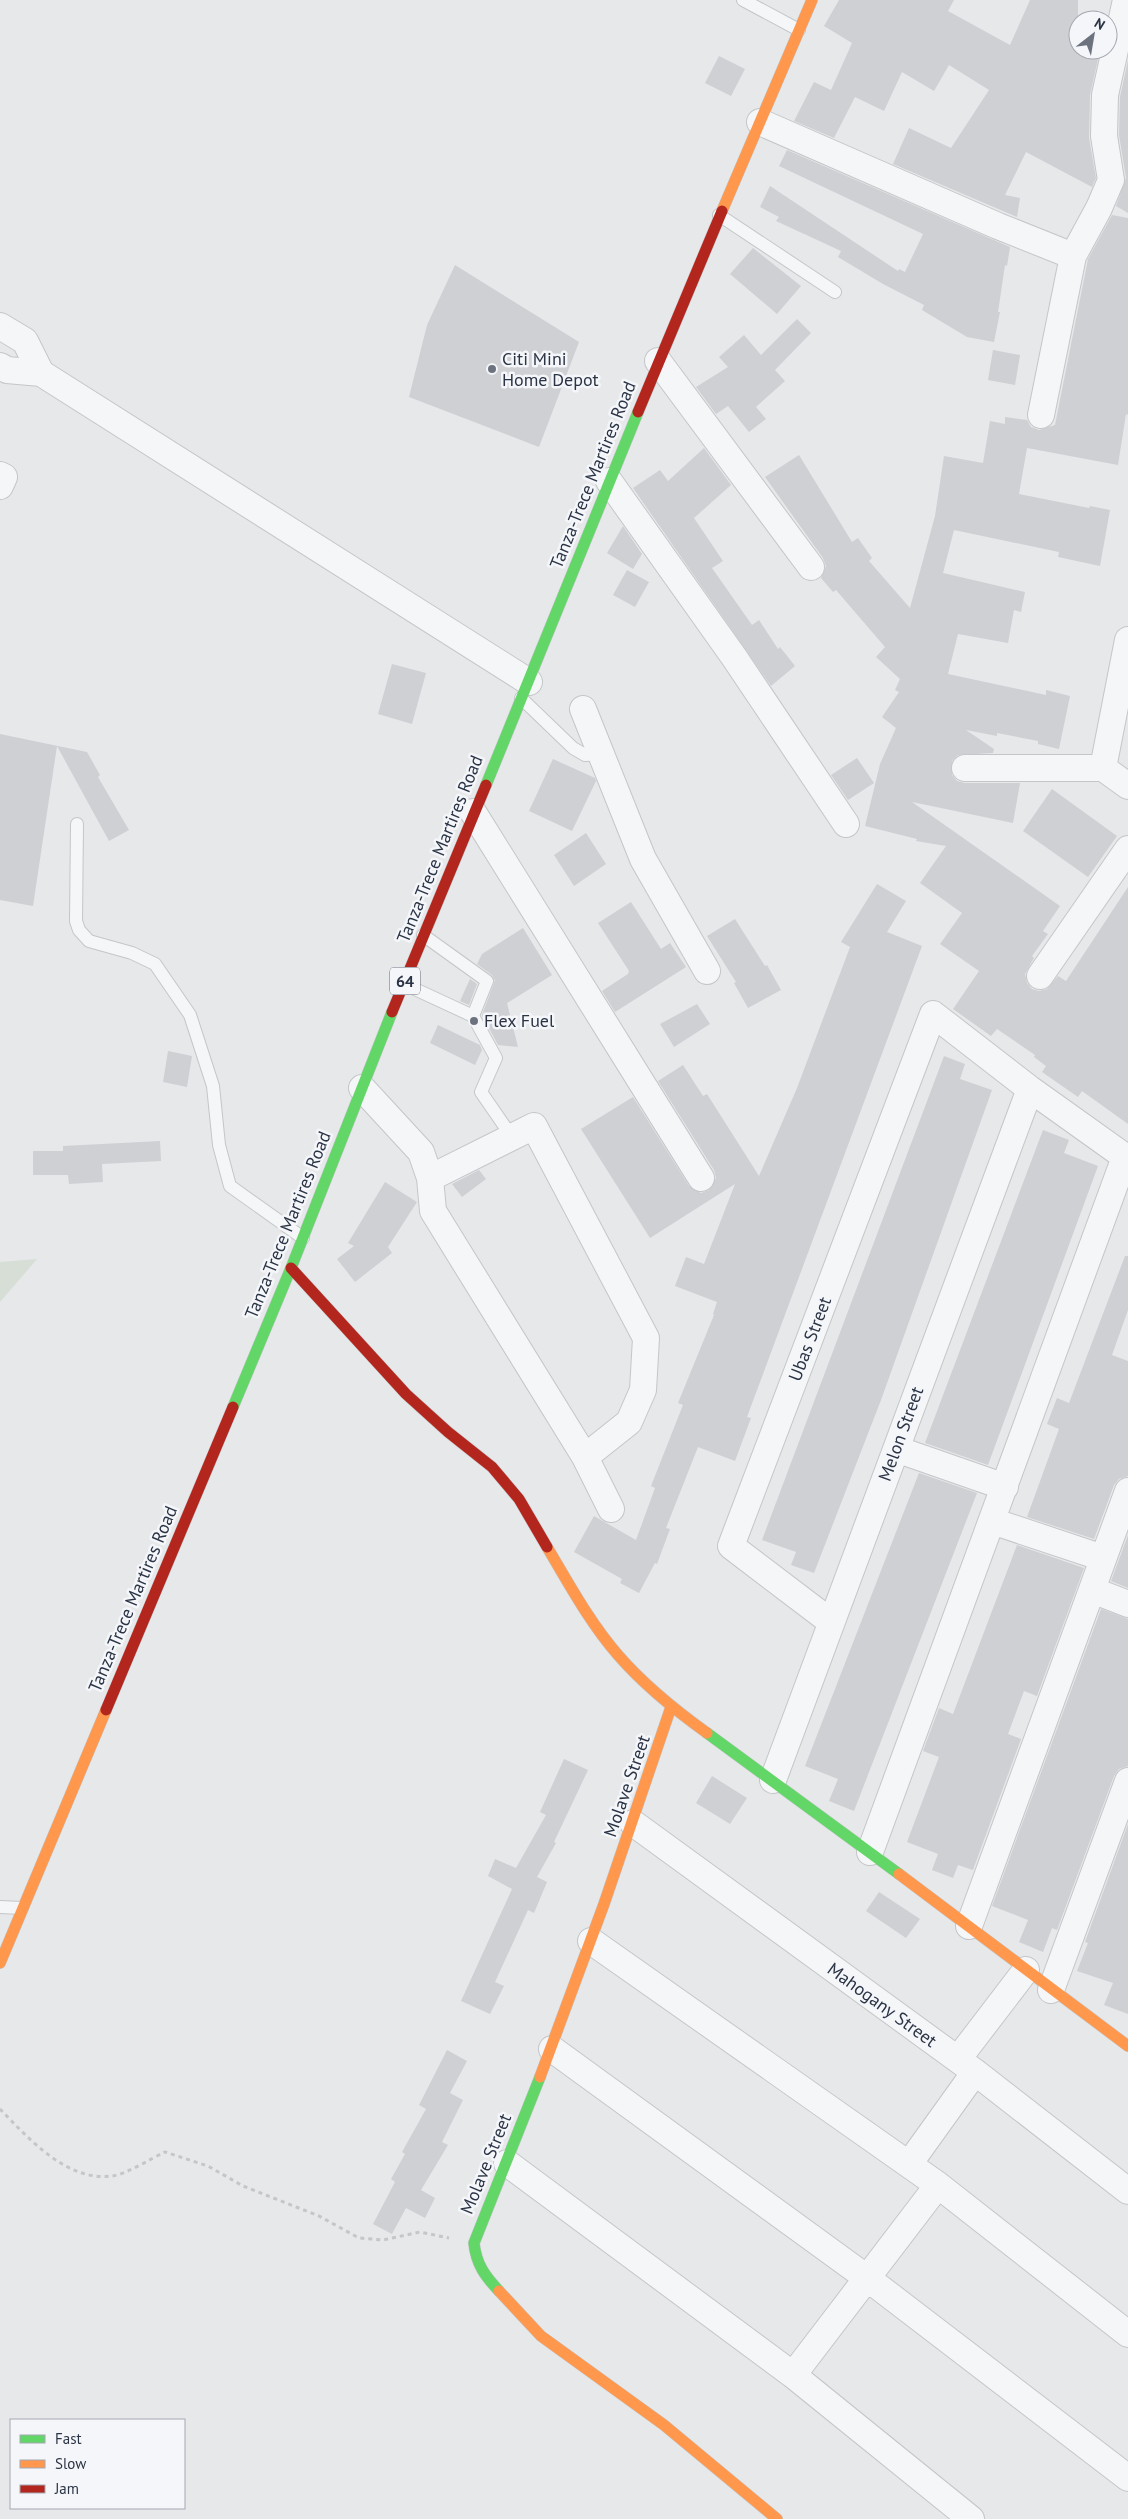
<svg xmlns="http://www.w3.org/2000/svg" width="1128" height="2519" viewBox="0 0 1128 2519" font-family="'PT Sans',sans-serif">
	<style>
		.green { fill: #d6ded6 }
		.building { fill: #ced0d3 }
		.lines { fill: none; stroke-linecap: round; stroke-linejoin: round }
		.lane-casing { stroke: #c4c6c8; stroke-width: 14 }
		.street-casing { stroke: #c4c6c8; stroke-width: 28 }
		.fast-casing { stroke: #c4c6c8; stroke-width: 12 }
		.slow-casing { stroke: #c4c6c8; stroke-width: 12 }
		.jam-casing { stroke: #c4c6c8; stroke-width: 12 }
		.path { stroke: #c5c6ca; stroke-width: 3; stroke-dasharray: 4 4; stroke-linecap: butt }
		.lane { stroke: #f5f6f7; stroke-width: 12 }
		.street { stroke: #f5f6f7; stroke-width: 26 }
		.fast { stroke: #63d668; stroke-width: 11 }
		.slow { stroke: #ff974d; stroke-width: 11 }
		.jam { stroke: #b3261e; stroke-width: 11 }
		.poi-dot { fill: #6c737f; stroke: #f4f6f9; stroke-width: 2 }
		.labels { text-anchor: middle; stroke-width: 5; stroke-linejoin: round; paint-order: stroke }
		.shield { fill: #f4f6f9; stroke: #676e7b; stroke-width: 1 }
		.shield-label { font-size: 16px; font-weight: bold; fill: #2b3445 }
		.poi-label { font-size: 18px; fill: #2b3445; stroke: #f4f6f9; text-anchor: start }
		.street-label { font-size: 18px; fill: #2b3445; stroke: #f4f6f9 }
	</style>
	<rect width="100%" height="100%" fill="#e6e8ea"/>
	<path class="green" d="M 37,1259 L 0,1302 L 0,1262 Z"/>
	<path class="building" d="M 839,0 L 954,0 L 948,11 L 1010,45 L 1030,0 L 1078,0 L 1078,50 L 1100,50 L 1090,95 L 1089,138 L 1096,178 L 1092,187 L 1026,152 L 1005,195 L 1020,198 L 1017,217 L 893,164 L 909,128 L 951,148 L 989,90 L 949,65 L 934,91 L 902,72 L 884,111 L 855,97 L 834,138 L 794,121 L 814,82 L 831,90 L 852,43 L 824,26 Z
		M 719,56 L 745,69 L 731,96 L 705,83 Z
		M 1128,60 L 1128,213 L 1116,206 L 1126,178 L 1119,135 L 1120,97 Z
		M 787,150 L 1010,247 L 1007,266 L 1005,265 L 998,312 L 1000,312 L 994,342 L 967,337 L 922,310 L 924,305 L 883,284 L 838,257 L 841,251 L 776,221 L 779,217 L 760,207 L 770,186 L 898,271 L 899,269 L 905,272 L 923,234 L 779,166 Z
		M 1112,215 L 1128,218 L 1128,415 L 1126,414 L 1118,465 L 1027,448 L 1019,494 L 1089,508 L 1090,506 L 1110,510 L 1100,566 L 1058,557 L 1059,552 L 954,530 L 943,573 L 1025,592 L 1021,612 L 1014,610 L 1008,643 L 958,634 L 948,674 L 1046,695 L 1046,690 L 1070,696 L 1059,749 L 1038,744 L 1038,741 L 997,733 L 997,736 L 966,730 L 994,749 L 993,753 L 958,755 L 952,761 L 952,775 L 957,781 L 965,783 L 1020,783 L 1013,823 L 912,802 L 1060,906 L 1043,931 L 1048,934 L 1032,956 L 1034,958 L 1025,974 L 1027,983 L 1032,989 L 1039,991 L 1047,989 L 1058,976 L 1066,981 L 1128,887 L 1128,1124 L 1082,1091 L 1078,1097 L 1042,1072 L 1046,1066 L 1034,1057 L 1035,1055 L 997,1029 L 991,1036 L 953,1009 L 979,971 L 940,944 L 962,913 L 920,883 L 946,846 L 916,841 L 917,839 L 865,826 L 880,764 L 896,728 L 882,717 L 899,692 L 895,690 L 900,679 L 876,657 L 885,647 L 836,590 L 833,592 L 821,578 L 826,566 L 823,558 L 765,477 L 799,455 L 852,542 L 858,538 L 872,558 L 869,561 L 910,608 L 935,516 L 944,456 L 983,463 L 990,421 L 1005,424 L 1005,417 L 1027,420 L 1031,427 L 1039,430 L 1055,425 L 1088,259 Z
		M 753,248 L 801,286 L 777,314 L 730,274 Z
		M 455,265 L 579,342 L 539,447 L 409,397 L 427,325 Z
		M 797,319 L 811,333 L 775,370 L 785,381 L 756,407 L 766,419 L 749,432 L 728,406 L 716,414 L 696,387 L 728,367 L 719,357 L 744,335 L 761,355 Z
		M 993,350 L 1020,355 L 1015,385 L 988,380 Z
		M 704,448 L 731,485 L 694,518 L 723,561 L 712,568 L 752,625 L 759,620 L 778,649 L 780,647 L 795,666 L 771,686 L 633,488 L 660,470 L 668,481 Z
		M 623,526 L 642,554 L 633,569 L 607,553 Z
		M 627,570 L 649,582 L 635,607 L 613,595 Z
		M 392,664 L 426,673 L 412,724 L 378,714 Z
		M 0,734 L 87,752 L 100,775 L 98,777 L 129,830 L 109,841 L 57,746 L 33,906 L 0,900 Z
		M 857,758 L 874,783 L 848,800 L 831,775 Z
		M 553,759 L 595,778 L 596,781 L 572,831 L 529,811 Z
		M 1052,789 L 1117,836 L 1088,877 L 1023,831 Z
		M 586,833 L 606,864 L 574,886 L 554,855 Z
		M 877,884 L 906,901 L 887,932 L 922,946 L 747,1417 L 751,1418 L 735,1461 L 698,1447 L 666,1528 L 670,1529 L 657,1564 L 655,1563 L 639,1593 L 620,1583 L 622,1579 L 574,1552 L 594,1516 L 636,1540 L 655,1488 L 651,1486 L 683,1405 L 678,1403 L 714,1315 L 713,1314 L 717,1302 L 675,1286 L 686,1257 L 704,1264 L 735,1184 L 650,1238 L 581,1129 L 633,1097 L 689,1186 L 701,1193 L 709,1190 L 716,1178 L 714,1170 L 658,1081 L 683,1065 L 703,1096 L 707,1094 L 759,1176 L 797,1088 L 850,947 L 841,942 Z
		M 631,902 L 661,949 L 670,943 L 686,967 L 615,1012 L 602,991 L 628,974 L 629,971 L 598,923 Z
		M 735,919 L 765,966 L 767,965 L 781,990 L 748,1008 L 734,983 L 736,982 L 707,936 Z
		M 523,928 L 552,975 L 507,1003 L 518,1047 L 498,1045 L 482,1015 L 495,980 L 492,975 L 477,964 L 482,954 Z
		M 470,979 L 477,984 L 469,1005 L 460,1001 Z
		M 697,1004 L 710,1024 L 674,1047 L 660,1024 Z
		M 438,1025 L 480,1045 L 482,1050 L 475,1065 L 430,1043 Z
		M 168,1051 L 192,1056 L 187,1087 L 163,1082 Z
		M 944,1056 L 965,1064 L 960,1079 L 992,1090 L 881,1400 L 814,1573 L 791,1565 L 796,1552 L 762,1540 Z
		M 1043,1130 L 1069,1140 L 1064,1153 L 1098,1166 L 988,1465 L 925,1443 Z
		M 160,1141 L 161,1161 L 102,1164 L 103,1182 L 69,1184 L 68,1175 L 33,1175 L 33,1151 L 63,1151 L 63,1146 Z
		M 479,1170 L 486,1179 L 462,1197 L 452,1184 Z
		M 385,1182 L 417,1202 L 388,1247 L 392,1253 L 355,1282 L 337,1259 L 354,1246 L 348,1243 Z
		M 1125,1256 L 1128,1256 L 1128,1310 L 1112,1355 L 1128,1361 L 1128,1476 L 1119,1479 L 1114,1485 L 1094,1539 L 1027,1517 L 1059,1429 L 1047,1424 L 1057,1398 L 1069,1403 Z
		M 919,1473 L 977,1493 L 854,1811 L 829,1801 L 838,1779 L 805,1766 Z
		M 1128,1535 L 1128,1588 L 1111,1581 Z
		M 1017,1545 L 1084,1568 L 1037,1696 L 1024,1691 L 1008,1734 L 1021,1739 L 973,1870 L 958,1865 L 953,1878 L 932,1870 L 938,1854 L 907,1842 L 939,1757 L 923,1751 L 939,1708 L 953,1714 Z
		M 1101,1609 L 1128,1619 L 1128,1766 L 1119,1769 L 1114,1776 L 1057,1930 L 1052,1928 L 1043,1952 L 1019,1942 L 1028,1920 L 992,1906 Z
		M 564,1759 L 588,1770 L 554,1842 L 556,1843 L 537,1877 L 547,1882 L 534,1913 L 528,1910 L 495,1982 L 504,1986 L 490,2014 L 461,2001 L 512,1889 L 488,1876 L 495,1859 L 516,1868 L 546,1815 L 540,1812 Z
		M 712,1776 L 747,1798 L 730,1824 L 696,1803 Z
		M 1128,1824 L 1128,2014 L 1104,2005 L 1113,1983 L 1077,1971 L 1088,1943 L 1085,1942 Z
		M 879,1892 L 920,1919 L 906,1938 L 866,1911 Z
		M 447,2050 L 467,2061 L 450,2093 L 463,2100 L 442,2142 L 448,2145 L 421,2190 L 435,2198 L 425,2218 L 406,2208 L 392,2234 L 373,2224 L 395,2182 L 391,2179 L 405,2154 L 402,2152 L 426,2109 L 419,2105 Z"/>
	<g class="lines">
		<g class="lane-casing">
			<path id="lane" d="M 743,0 L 799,30
				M 719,215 L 835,292
				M 521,698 L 573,748 L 585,755 L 602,754
				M 77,824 L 76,921 L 79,930 L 89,941 L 132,953 L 155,964 L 190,1015 L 213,1086 L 219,1145 L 230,1186 L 303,1238
				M 404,984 L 473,1016 L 487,981 L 423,935
				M 473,1016 L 496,1058 L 481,1092 L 512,1137
				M 0,1907 L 22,1908"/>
		</g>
		<g class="street-casing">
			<path id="street" d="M 760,122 L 998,226 L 1073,256
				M 0,326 L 25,341 L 41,373
				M 658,361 L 811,567
				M 0,366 L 7,370 L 41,373 L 529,682
				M 1041,415 L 1073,256 L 1099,208 L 1111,180 L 1104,136 L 1105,95 L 1126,0
				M 0,475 L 4,477 L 0,486
				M 609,481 L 734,657 L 846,824
				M 583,709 L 643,859 L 707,971
				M 965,768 L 1103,768 L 1128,786
				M 1103,768 L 1128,640
				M 473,812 L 701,1178
				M 1040,976 L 1128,849
				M 362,1088 L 421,1152 L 430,1178 L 433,1211 L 585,1457 L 611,1509
				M 430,1178 L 534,1126 L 646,1338 L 643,1390 L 629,1422 L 585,1457
				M 896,1449 L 1005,1487
				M 992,1521 L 1103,1558
				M 1092,1590 L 1128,1604
				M 831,1622 L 731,1546 L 933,1014 L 1030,1089 L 1128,1159
				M 773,1780 L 1030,1089
				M 633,1823 L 975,2072 L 1128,2191
				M 870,1852 L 1125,1157
				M 969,1926 L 1128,1491
				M 591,1941 L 938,2185 L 1128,2334
				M 1051,1990 L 1128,1781
				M 552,2049 L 867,2278 L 1128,2478
				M 958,2059 L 1026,1970
				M 507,2163 L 793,2375 L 971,2519
				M 909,2164 L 975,2072
				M 793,2375 L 938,2185"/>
		</g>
		<g class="fast-casing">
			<path id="fast" d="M 486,785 L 638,412
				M 233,1407 L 291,1268 L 392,1012
				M 707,1733 L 899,1874
				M 499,2291 C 485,2276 476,2264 474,2243 L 540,2077"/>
		</g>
		<g class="slow-casing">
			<path id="slow" d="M 722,211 L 812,0
				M 547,1547 C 569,1584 590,1623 618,1655 C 644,1685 675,1710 707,1733
				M 899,1874 L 1128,2046
				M 0,1963 L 106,1710
				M 540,2077 L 604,1904 L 671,1707
				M 499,2291 L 541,2336 L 664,2425 L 777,2519"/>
		</g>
		<g class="jam-casing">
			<path id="jam" d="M 638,412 L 722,211
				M 392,1012 L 486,785
				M 291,1268 L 406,1394 L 448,1432 L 492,1467 L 519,1499 L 547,1547
				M 106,1710 L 233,1407"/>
		</g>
		<path class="path" d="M 0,2109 C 28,2138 67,2182 112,2176 C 127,2174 150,2159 165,2152 L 208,2166 L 243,2186 L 319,2216 L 359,2238 L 383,2240 L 420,2232 L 449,2238"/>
		<use href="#lane" class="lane"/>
		<use href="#street" class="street"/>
		<use href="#fast" class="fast"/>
		<use href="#slow" class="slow"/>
		<use href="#jam" class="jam"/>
	</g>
	<g class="poi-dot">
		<circle cx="492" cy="369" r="5"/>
		<circle cx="474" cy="1021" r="5"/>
	</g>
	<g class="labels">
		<rect class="shield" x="390" y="967.5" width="30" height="27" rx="4"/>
		<g class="shield-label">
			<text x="405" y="987">64</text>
		</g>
		<g class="poi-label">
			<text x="502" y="365">Citi Mini<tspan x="502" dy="21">Home Depot</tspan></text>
			<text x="484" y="1027">Flex Fuel</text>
		</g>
		<g class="street-label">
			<text transform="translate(593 475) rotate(-68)" y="6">Tanza-Trece Martires Road</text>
			<text transform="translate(440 849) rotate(-68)" y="6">Tanza-Trece Martires Road</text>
			<text transform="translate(288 1225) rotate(-68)" y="6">Tanza-Trece Martires Road</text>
			<text transform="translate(810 1339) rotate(-69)" y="6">Ubas Street</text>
			<text transform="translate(901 1434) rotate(-70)" y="6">Melon Street</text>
			<text transform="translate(133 1599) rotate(-67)" y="6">Tanza-Trece Martires Road</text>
			<text transform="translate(627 1786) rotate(-71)" y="6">Molave Street</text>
			<text transform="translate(882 2005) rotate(36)" y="6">Mahogany Street</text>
			<text transform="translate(486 2164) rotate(-68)" y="6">Molave Street</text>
		</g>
	</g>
	<rect x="10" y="2419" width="175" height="90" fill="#f4f6f9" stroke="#a4a8b1"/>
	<rect x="20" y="2435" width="25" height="8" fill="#63d668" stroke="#a4a8b1"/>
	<text x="55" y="2444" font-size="15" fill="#2b3445">Fast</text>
	<rect x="20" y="2460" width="25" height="8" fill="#ff974d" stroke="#a4a8b1"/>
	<text x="55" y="2469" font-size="15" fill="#2b3445">Slow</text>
	<rect x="20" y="2485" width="25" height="8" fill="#b3261e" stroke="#a4a8b1"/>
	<text x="55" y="2494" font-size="15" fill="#2b3445">Jam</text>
	<g transform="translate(1093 35) rotate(31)"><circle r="24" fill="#f4f6f9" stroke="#a4a8b1"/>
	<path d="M0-4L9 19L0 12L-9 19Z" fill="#6c737f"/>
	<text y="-8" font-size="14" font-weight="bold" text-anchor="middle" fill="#2b3445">N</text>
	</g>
</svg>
